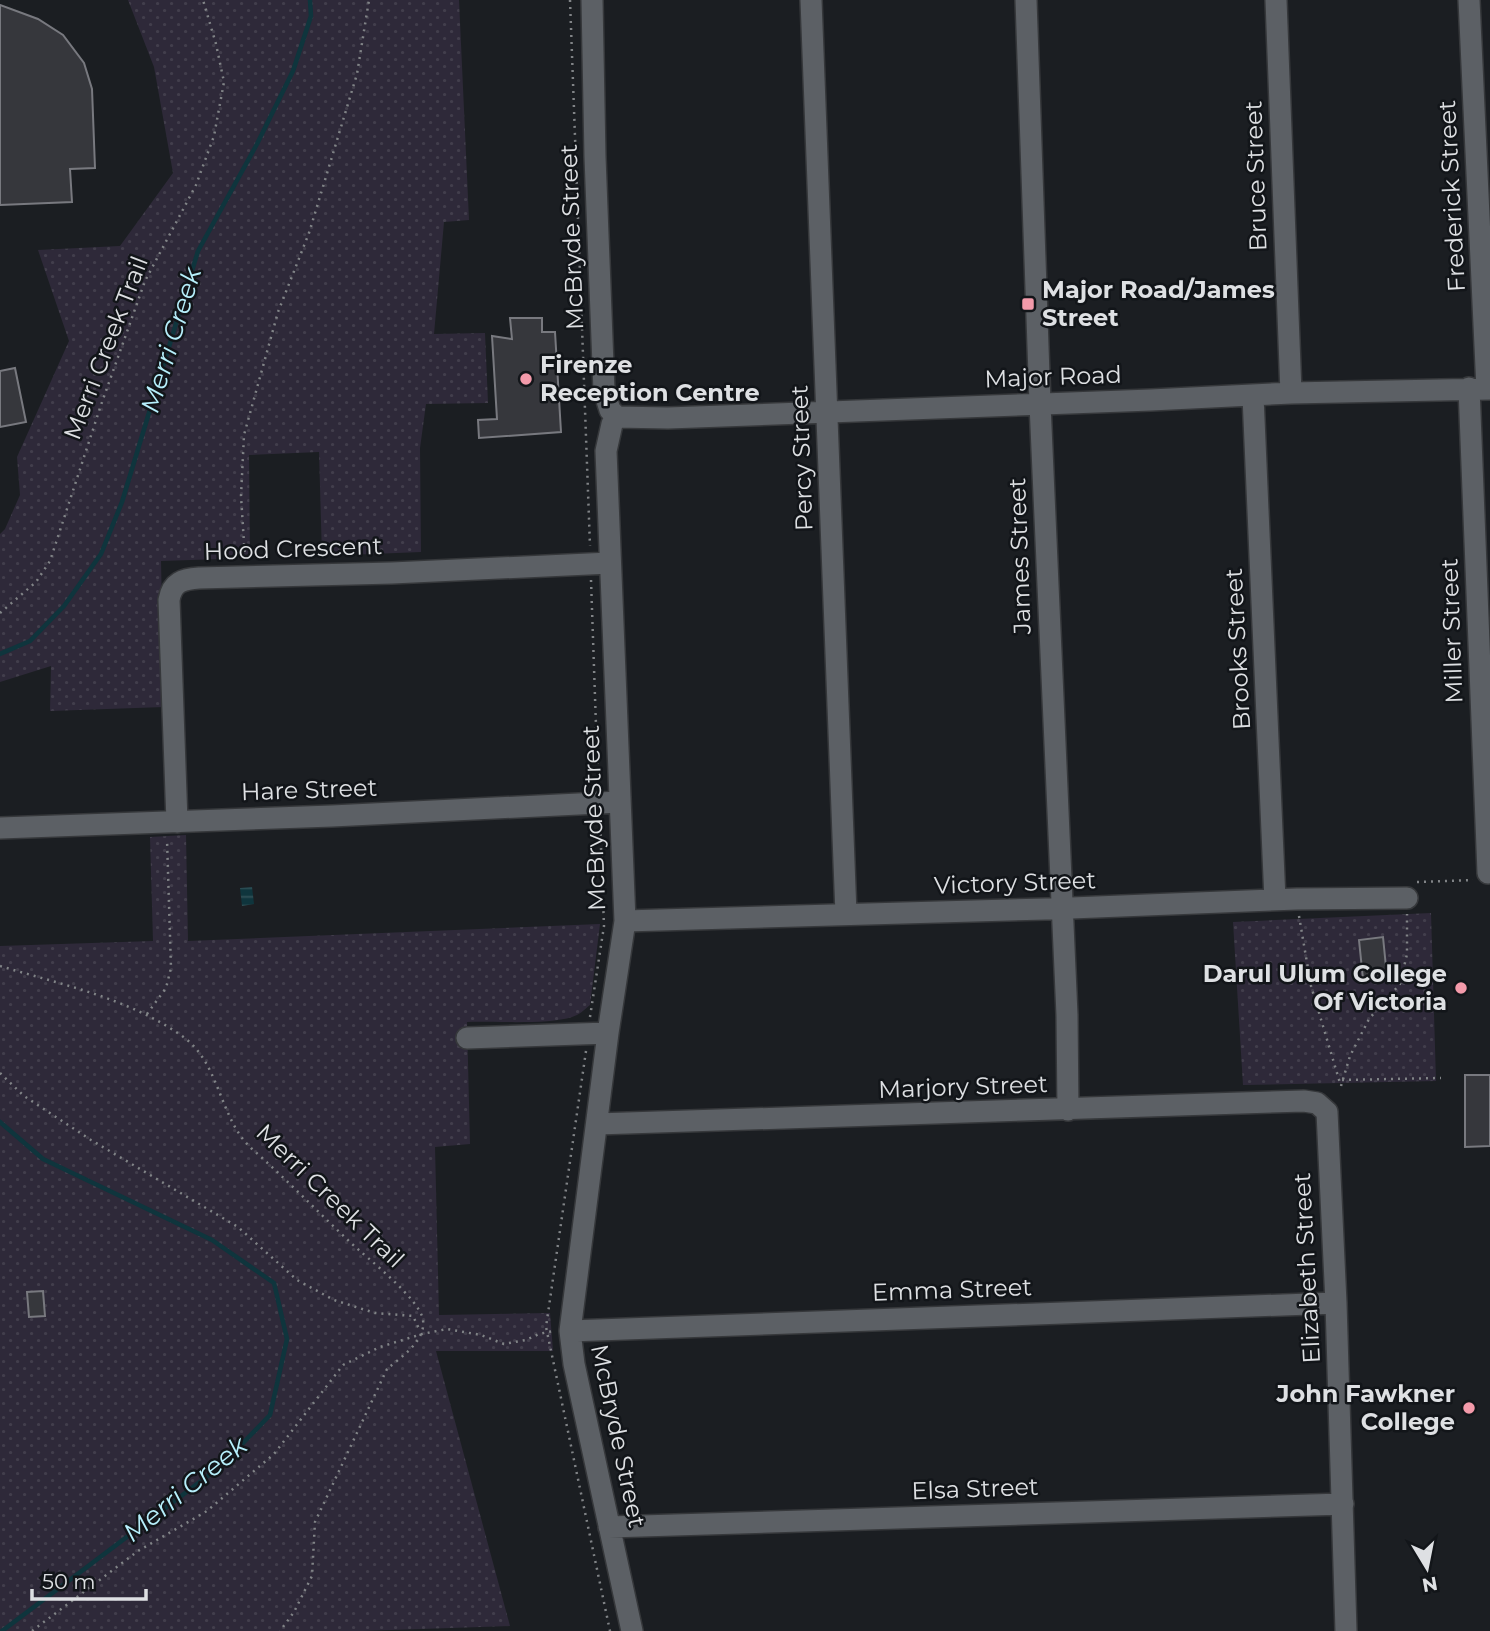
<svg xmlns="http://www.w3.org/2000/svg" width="1490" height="1631" viewBox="0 0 1490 1631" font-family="Montserrat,sans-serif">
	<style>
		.park { fill: url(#park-dots) }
		.water { fill: url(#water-rules) }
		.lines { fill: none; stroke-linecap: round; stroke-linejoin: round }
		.stream { stroke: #0f353d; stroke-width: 4.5 }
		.building { fill: #36373c; stroke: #78797f; stroke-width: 2 }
		.minor-casing { stroke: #36383b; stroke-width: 24 }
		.path { stroke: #818487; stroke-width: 2.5; stroke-dasharray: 2 5; stroke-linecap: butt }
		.minor { stroke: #5c6065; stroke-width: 21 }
		.poi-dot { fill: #f39aaa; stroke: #121519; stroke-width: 2.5 }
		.labels { text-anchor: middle; stroke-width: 5; stroke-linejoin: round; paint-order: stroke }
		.street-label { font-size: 24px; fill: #dee0e3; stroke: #121519 }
		.poi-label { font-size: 24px; font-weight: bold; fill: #dee0e3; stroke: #121519; text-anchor: start }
		.water-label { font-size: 26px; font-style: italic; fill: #b6effb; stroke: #121519 }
	</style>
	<defs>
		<pattern id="park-dots" width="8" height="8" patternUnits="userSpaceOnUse" patternTransform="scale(1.75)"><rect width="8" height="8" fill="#2e2939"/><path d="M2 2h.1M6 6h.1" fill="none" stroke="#423e4c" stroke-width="1.8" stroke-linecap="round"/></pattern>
		<pattern id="water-rules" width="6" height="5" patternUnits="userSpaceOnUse" patternTransform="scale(1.75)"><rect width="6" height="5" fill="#0f353d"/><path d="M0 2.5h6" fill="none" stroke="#325259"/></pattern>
	</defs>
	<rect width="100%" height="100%" fill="#1b1e22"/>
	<path class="park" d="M 128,0 L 459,0 L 469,220 L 444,222 L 434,334 L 485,333 L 488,403 L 426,404 L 420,448 L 421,552 L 322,556 L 319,452 L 249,455 L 250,558 L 161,561 L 164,707 L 50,711 L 51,666 L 0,682 L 0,534 L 5,529 L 20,495 L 17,457 L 69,341 L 38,250 L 120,246 L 173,173 L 154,67 Z
		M 186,835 L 188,941 L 600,924 L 590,1005 C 584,1010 579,1015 572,1017 C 548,1025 494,1021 467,1022 L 470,1144 L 435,1147 L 439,1315 L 550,1313 L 553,1351 L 436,1351 L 510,1626 L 362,1631 L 0,1631 L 0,946 L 153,941 L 150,837 Z
		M 1431,913 L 1436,1081 L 1243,1085 L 1233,922 Z"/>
	<path class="water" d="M 252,887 L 254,904 L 242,906 L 240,888 Z"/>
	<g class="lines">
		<path class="stream" d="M 0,654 L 30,641 L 64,606 L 101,554 L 122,502 L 198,251 L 257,144 L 293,71 L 311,16 L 310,0
			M 0,1122 L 43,1159 L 212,1240 L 274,1283 L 287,1339 L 270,1415 L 221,1466 L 2,1631"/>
	</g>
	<path class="building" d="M 0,5 L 38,19 L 63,35 L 84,63 L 92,89 L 95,168 L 70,169 L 72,202 L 0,205 Z
		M 510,318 L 542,318 L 542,332 L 555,332 L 561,432 L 479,438 L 478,420 L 497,419 L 492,336 L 512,339 Z
		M 15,368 L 26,422 L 0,427 L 0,371 Z
		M 1383,937 L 1387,977 L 1363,979 L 1359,940 Z
		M 1465,1075 L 1490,1075 L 1490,1146 L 1465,1147 Z
		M 43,1291 L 45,1316 L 29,1317 L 27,1292 Z"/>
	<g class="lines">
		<g class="minor-casing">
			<path id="minor" d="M 592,0 L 595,157 L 604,391 L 610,410 L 617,417 L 612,424 L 606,451 L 625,921 L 608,1033 L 570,1331 L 574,1364 L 632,1631
				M 811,0 L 846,914
				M 1026,0 L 1040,404 L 1067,1015 L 1068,1110
				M 1276,0 L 1291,393
				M 1469,0 L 1487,389
				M 1469,388 L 1488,873
				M 1253,396 L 1275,900
				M 617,417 L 668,418 L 1151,400 L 1291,393 L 1490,389
				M 177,822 L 169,600 C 172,582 183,579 199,578 L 392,573 L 610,563
				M 0,828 L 332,816 L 619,802
				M 625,921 L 1046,909 L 1297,899 L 1407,898
				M 467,1038 L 608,1033
				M 597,1124 L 1304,1101 L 1317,1103 L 1327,1112 L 1336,1303 L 1346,1631
				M 570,1331 L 1336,1303
				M 609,1527 L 1343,1504"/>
		</g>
		<path class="path" d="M 570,0 L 590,546
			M 245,559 L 241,496 L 244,435 L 278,312 L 309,233 L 357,74 L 369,0
			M 591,580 L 598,784
			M 0,613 L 36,582 L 50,561 L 101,405 L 145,281 L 196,185 L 214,136 L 224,82 L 216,44 L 203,0
			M 1417,882 L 1473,880
			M 1299,916 L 1311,986 L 1340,1083
			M 0,966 C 63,985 128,998 182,1036 C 220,1062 219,1118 251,1148 C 285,1178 317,1211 351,1243 C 367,1258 420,1299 423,1320 C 426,1341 401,1357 387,1369 L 315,1522 L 312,1576 L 294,1612 L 280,1631
			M 147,1014 L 166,988 L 171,968 L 167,839
			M 590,1017 L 604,926 L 600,822
			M 586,1051 L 546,1327 L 610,1631
			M 0,1073 L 24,1096 L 91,1140 L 238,1227 L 297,1280 L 334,1300 L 375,1313 L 413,1316 L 420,1331
			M 1342,1080 L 1441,1078
			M 1341,1086 L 1350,1056 L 1369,1019 L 1400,984 L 1407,954 L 1407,914
			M 32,1631 L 138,1551 L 207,1511 L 274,1454 L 343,1365 L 380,1347 L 422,1334 L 447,1329 L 481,1335 L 504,1344 L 526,1340 L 539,1334 L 553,1331"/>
		<use href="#minor" class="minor"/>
	</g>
	<g class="poi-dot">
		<rect x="1021" y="297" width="14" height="14" rx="3.5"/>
		<circle cx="526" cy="379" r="7"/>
		<circle cx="1461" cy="988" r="7"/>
		<circle cx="1469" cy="1408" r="7"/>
	</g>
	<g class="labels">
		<g class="street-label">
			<text transform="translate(1256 176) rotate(-92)" y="8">Bruce Street</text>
			<text transform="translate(1452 196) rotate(-93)" y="8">Frederick Street</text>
			<text transform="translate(572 237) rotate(-92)" y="8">McBryde Street</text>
			<text transform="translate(106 348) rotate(-69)" y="8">Merri Creek Trail</text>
			<text transform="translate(1053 377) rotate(-2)" y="8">Major Road</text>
			<text transform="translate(802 458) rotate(-92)" y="8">Percy Street</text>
			<text transform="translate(293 549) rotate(-2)" y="8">Hood Crescent</text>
			<text transform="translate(1020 556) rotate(-92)" y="8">James Street</text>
			<text transform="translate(1452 631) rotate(-92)" y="8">Miller Street</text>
			<text transform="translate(1238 649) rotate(-93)" y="8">Brooks Street</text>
			<text transform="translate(309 790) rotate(-2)" y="8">Hare Street</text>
			<text transform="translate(594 818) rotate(-92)" y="8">McBryde Street</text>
			<text transform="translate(1015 883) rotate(-2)" y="8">Victory Street</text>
			<text transform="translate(963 1087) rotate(-2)" y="8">Marjory Street</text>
			<text transform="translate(330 1196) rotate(44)" y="8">Merri Creek Trail</text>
			<text transform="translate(1307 1268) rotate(-93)" y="8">Elizabeth Street</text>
			<text transform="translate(952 1290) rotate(-2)" y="8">Emma Street</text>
			<text transform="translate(618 1436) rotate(78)" y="8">McBryde Street</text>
			<text transform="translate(975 1489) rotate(-2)" y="8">Elsa Street</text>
		</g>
		<g class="poi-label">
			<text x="1042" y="298">Major Road/James<tspan x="1042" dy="28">Street</tspan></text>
			<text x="540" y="373">Firenze<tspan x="540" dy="28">Reception Centre</tspan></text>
			<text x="1447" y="982" text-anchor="end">Darul Ulum College<tspan x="1447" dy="28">Of Victoria</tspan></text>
			<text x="1455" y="1402" text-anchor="end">John Fawkner<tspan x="1455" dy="28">College</tspan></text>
		</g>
		<g class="water-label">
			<text transform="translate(171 340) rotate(-73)" y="9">Merri Creek</text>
			<text transform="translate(185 1489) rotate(-39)" y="9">Merri Creek</text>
		</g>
	</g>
	<g transform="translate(1427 1568) rotate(170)" stroke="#121519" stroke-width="5" paint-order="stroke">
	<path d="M0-5L12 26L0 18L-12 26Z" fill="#dee0e3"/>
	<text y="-10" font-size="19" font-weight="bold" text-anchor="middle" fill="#dee0e3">N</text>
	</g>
	<path d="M32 1589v10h114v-10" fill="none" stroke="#dee0e3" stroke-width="3.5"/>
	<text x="42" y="1589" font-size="21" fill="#dee0e3" stroke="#121519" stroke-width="5" paint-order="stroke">50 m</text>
</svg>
